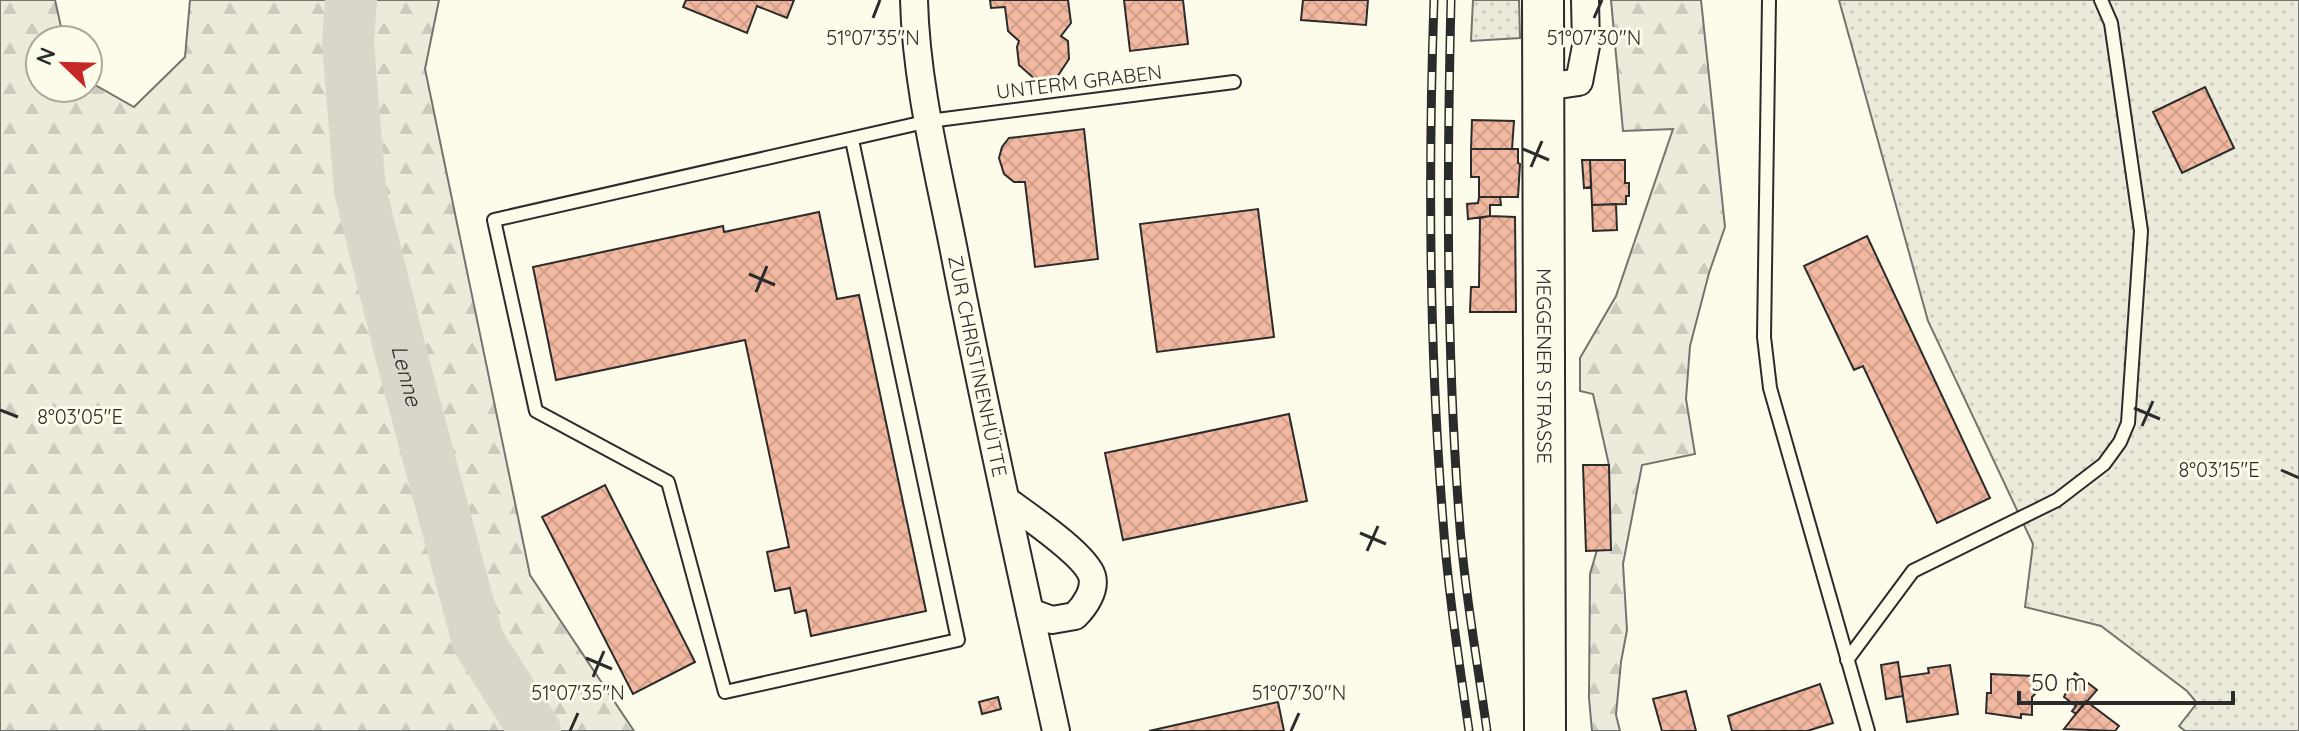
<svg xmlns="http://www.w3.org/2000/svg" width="2299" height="731" viewBox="0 0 2299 731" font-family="Quicksand,sans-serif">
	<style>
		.grass { fill: url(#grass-dots); stroke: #74746e; stroke-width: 2 }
		.forest { fill: url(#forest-firs); stroke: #74746e; stroke-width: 2 }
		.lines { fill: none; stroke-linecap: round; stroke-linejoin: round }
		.river { stroke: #d8d7c9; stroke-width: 52 }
		.building { fill: url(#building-cross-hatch); stroke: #2b2b2b; stroke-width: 2 }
		.service-casing { stroke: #2b2b2b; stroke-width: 16 }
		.minor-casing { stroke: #2b2b2b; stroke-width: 30 }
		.primary-casing { stroke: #2b2b2b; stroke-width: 44 }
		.service { stroke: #fdfbea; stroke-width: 12 }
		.minor { stroke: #fdfbea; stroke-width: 26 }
		.primary { stroke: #fdfbea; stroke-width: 40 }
		.rail-casing { stroke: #2b2b2b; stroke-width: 9 }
		.rail { stroke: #fdfbea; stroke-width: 6; stroke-dasharray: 18; stroke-linecap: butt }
		.ticks { fill: none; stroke: #2b2b2b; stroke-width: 3 }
		.labels { text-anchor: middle; stroke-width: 6; stroke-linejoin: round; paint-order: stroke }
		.street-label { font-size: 20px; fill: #2b2b2b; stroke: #fdfbea }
		.water-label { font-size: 22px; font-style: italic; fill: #2b2b2b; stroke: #fdfbea }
		.ticks-label { font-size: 20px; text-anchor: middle; fill: #2b2b2b; stroke: #fdfbea; stroke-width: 6; stroke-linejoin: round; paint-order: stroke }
	</style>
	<defs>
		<pattern id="grass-dots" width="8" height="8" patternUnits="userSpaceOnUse" patternTransform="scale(2)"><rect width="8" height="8" fill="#ecebdb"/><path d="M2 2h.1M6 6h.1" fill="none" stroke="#cbcabc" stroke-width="1.8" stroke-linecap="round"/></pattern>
		<pattern id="forest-firs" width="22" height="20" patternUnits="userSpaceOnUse" patternTransform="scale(2)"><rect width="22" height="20" fill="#ecebdb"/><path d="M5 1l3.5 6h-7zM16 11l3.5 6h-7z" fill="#cbcabc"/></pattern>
		<pattern id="building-cross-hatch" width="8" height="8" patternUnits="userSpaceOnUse" patternTransform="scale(2)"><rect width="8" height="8" fill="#f2b8a0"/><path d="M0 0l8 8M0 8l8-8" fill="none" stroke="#d09e8a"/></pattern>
	</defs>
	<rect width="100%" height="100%" fill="#fdfbea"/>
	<path class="grass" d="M 1473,0 L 1519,0 L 1520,38 L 1471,41 Z
		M 1839,0 L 2299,0 L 2299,731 L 2185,731 L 2179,726 L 2197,703 L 2187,691 L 2101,626 L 2025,607 L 2033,544 L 1928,321 Z"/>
	<path class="forest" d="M 0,0 L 55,0 L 64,40 L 40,40 L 40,88 L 88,88 L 88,81 L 134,107 L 185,57 L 190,0 L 439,0 L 425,69 L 530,575 L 634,731 L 0,731 Z
		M 1611,0 L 1701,0 L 1725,227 L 1709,273 L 1690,346 L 1686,399 L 1695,454 L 1642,465 L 1623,564 L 1627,630 L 1621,662 L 1616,715 L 1620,731 L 1592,731 L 1589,698 L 1590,574 L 1599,543 L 1609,465 L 1593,394 L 1580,391 L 1580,358 L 1616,296 L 1673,129 L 1623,131 Z"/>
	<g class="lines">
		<path class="river" id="s1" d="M 351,0 L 348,44 L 360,190 L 402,358 L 478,641 L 535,731"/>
	</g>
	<path class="building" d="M 686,0 L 794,0 L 787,18 L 757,6 L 747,33 L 683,7 Z
		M 990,0 L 1068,0 L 1071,23 L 1061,36 L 1068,41 L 1069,59 L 1057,77 L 1037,81 L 1019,65 L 1017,47 L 1019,41 L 1008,31 L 1005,7 L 991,8 Z
		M 1124,0 L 1183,0 L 1188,44 L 1130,51 Z
		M 1303,0 L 1368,0 L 1366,25 L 1301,20 Z
		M 2205,87 L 2234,148 L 2182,173 L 2153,112 Z
		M 1472,120 L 1514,121 L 1512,149 L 1471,149 Z
		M 1084,129 L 1098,259 L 1035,267 L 1025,182 L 1014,182 L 1004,174 L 999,158 L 1002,147 L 1009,138 Z
		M 1471,149 L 1518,149 L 1518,163 L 1520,164 L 1518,197 L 1479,197 L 1479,177 L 1471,177 Z
		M 1582,160 L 1590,160 L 1591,187 L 1584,188 Z
		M 1590,160 L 1625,160 L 1625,183 L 1629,183 L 1629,196 L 1626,196 L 1626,204 L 1592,205 Z
		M 1479,197 L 1500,197 L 1501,205 L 1490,205 L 1490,216 L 1468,219 L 1467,204 L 1478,203 Z
		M 1616,204 L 1617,230 L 1593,231 L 1592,205 Z
		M 1258,209 L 1274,337 L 1157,352 L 1140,224 Z
		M 819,212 L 837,299 L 859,295 L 926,611 L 811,636 L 806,610 L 795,613 L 790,588 L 775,591 L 767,552 L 789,547 L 745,340 L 556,380 L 533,267 L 723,226 L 724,232 Z
		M 1490,216 L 1515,217 L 1516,312 L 1470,312 L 1471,287 L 1479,287 L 1480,218 Z
		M 1867,236 L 1990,498 L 1937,523 L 1863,366 L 1854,370 L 1804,266 Z
		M 1289,414 L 1307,501 L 1123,540 L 1105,453 Z
		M 1583,465 L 1609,465 L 1611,550 L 1586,551 Z
		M 605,485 L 695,662 L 633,694 L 542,517 Z
		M 1898,662 L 1903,696 L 1886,699 L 1881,665 Z
		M 1950,665 L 1958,714 L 1907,722 L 1900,677 L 1929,673 L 1928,668 Z
		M 2075,673 L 2097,690 L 2076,714 L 2072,711 L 2076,706 L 2064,697 Z
		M 1991,674 L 2033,676 L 2037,692 L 2032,697 L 2032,715 L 2021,714 L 2021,718 L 1986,713 L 1987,693 L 1991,693 Z
		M 1820,684 L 1833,723 L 1807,731 L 1732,731 L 1728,716 Z
		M 1686,691 L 1696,731 L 1662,731 L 1653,699 Z
		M 998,697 L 1001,709 L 982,714 L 979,702 Z
		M 2086,701 L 2119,726 L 2115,731 L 2064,729 Z
		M 1278,702 L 1284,731 L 1149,731 Z"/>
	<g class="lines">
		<g class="service-casing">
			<path id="service" d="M 1769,0 L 1764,337 L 1770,388 L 1868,731
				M 852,140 L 958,640 L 725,692 L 668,482 L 536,411 L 494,220 L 929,121 L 1234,82
				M 1847,660 L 1913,571 L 2057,500 L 2104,464 L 2120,442 L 2128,423 L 2141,231 L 2111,23 L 2101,0"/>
		</g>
		<g class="minor-casing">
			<g id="minor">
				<path id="s2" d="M 914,0 C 916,84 938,169 954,251 C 985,412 1021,571 1056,731"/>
				<path d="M 1545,87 L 1579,82 L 1586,46 L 1585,0"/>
				<path d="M 1006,500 C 1026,515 1085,554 1092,576 C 1096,590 1085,606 1075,616 L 1052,620 L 1030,612"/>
			</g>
		</g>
		<g class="primary-casing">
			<g id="primary">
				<path id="s3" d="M 1543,0 L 1545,731"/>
			</g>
		</g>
		<use href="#service" class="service"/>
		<use href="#minor" class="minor"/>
		<use href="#primary" class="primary"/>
		<g class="rail-casing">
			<path id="rail" d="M 1434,0 C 1428,174 1429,347 1443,521 C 1448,591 1459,661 1469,731
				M 1451,0 C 1447,172 1446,343 1459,515 C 1464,587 1477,659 1487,731"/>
		</g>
		<use href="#rail" class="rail"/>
	</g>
	<path class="ticks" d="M 873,18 L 880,0M 1594,18 L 1602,0M 1523,149 L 1549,160M 1531,167 L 1542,141M 749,274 L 775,285M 756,292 L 767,266M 2134,408 L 2160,419M 0,410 L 18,417M 2142,426 L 2153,401M 2281,470 L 2299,478M 1360,533 L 1386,544M 1367,551 L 1378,526M 586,658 L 612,669M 593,677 L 604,651M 570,731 L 578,713M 1291,731 L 1299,713"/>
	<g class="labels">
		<g class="street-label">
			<text transform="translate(1079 82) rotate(-7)" y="7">UNTERM GRABEN</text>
			<text dy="7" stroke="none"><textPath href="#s3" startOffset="366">MEGGENER STRASSE</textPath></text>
			<text dy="7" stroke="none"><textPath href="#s2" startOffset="372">ZUR CHRISTINENHÜTTE</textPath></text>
		</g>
		<g class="water-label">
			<text dy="8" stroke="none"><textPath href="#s1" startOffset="382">Lenne</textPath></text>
		</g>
	</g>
	<g class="ticks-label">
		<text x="873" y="45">51°07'35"N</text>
		<text x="1594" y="45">51°07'30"N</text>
		<text x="80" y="424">8°03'05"E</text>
		<text x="2219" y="477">8°03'15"E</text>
		<text x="578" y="700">51°07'35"N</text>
		<text x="1299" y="700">51°07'30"N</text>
	</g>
	<g transform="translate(64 64) rotate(293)"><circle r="38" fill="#fdfbea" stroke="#a9a89e" stroke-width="2"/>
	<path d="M0-6L14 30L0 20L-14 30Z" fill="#c62828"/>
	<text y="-12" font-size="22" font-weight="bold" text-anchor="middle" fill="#2b2b2b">N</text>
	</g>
	<path d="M2019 691v12h214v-12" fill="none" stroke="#2b2b2b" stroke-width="4"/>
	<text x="2031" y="691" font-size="24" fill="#2b2b2b" stroke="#fdfbea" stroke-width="6" paint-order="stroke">50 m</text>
</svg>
